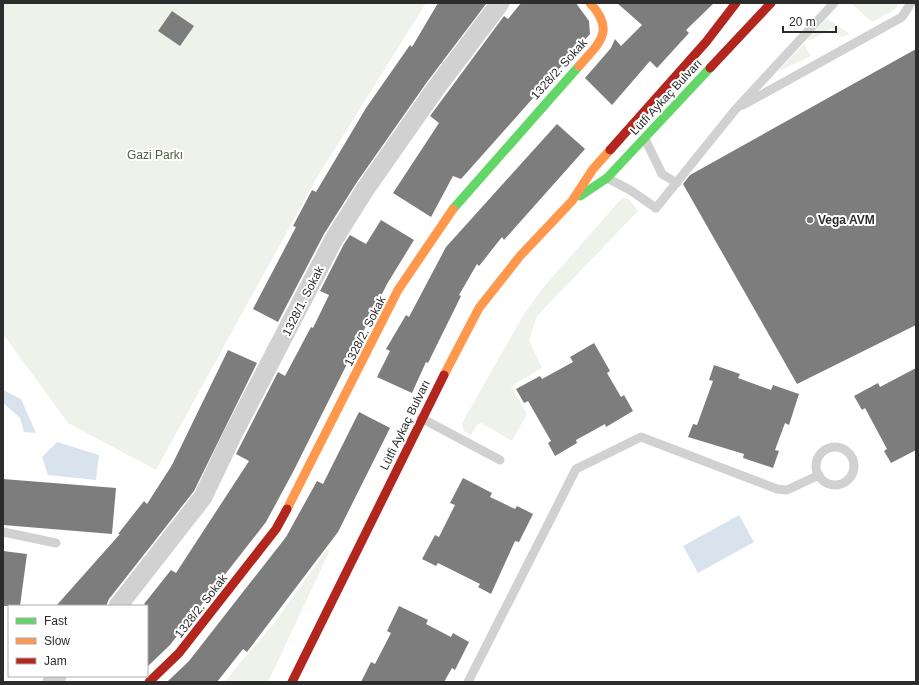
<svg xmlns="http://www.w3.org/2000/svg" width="919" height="685" viewBox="0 0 919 685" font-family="Arial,sans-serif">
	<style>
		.green { fill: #eef2eb }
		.water { fill: #d9e3ee }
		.building { fill: #7d7d7d }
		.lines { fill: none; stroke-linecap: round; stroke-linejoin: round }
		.lane { stroke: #d1d1d1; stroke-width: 9 }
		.street { stroke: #d1d1d1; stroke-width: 19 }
		.fast { stroke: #63d668; stroke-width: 9 }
		.slow { stroke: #ff974d; stroke-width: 9 }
		.jam { stroke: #b3261e; stroke-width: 9 }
		.poi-dot { fill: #767676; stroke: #fff; stroke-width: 1.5 }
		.labels { text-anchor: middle; stroke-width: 4; stroke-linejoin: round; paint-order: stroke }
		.street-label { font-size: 12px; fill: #2c2c2c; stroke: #fff }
		.park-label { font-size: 12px; fill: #4b623f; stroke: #fff }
		.poi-label { font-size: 12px; font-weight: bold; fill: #2c2c2c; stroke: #fff; text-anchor: start }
	</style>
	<rect width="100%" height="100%" fill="#fff"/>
	<path class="green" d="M 3,3 L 426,3 L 316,179 L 156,470 L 68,423 L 3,334 Z
		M 851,3 L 898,3 L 896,9 L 872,22 Z
		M 827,19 L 850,34 L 842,37 L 832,28 L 809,41 L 807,38 Z
		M 804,44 L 811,56 L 777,72 Z
		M 622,198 L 629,199 L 638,211 L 537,316 L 529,340 L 542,368 L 511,386 L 527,414 L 512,441 L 481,423 L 477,425 L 471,435 L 464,431 L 462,423 L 523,316 L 541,290 Z
		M 327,549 L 330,550 L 268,682 L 224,682 L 275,622 Z"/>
	<path class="water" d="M 3,390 L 21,399 L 36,433 L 24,432 L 20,418 L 3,403 Z
		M 57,442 L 99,455 L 96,480 L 48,475 L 42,457 Z
		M 739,515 L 754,542 L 698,573 L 683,546 Z"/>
	<path class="building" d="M 438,3 L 486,4 L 427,82 L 357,182 L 324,234 L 278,322 L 253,309 L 296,227 L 293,226 L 312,190 L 316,192 L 366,108 L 410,45 L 412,47 Z
		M 521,3 L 576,3 L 589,21 L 590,34 L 461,179 L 453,176 L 431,217 L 393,193 L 439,123 L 430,116 L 504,16 L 508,19 Z
		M 617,3 L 714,3 L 686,30 L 689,33 L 657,68 L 650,61 L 612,105 L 585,78 L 611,48 L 615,39 L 621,46 L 642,25 Z
		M 172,11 L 194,26 L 180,46 L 158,31 Z
		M 916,49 L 916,325 L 797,384 L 683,184 L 690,175 Z
		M 557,124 L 585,149 L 504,240 L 502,237 L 479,266 L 477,264 L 459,295 L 461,296 L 428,363 L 426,362 L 412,393 L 377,377 L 390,351 L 386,349 L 406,315 L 409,317 L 446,247 Z
		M 381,220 L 414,240 L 387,284 L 293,472 L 266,522 L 170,645 L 147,667 L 147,606 L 144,604 L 171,570 L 176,573 L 249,461 L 236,454 L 278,372 L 285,376 L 311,327 L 313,328 L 329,295 L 320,291 L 344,244 L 350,235 L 366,244 Z
		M 594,343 L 610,371 L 607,373 L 621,397 L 624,395 L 633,411 L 606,427 L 605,424 L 576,440 L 577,443 L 555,456 L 548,443 L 551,441 L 528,401 L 524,403 L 516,389 L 540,376 L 542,379 L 573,362 L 570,357 Z
		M 228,350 L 257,363 L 194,491 L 109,599 L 106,606 L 56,606 L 120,534 L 118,534 L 144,501 L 147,504 L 172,465 Z
		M 714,365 L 740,374 L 738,378 L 771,390 L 773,385 L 799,394 L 789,425 L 785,423 L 775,450 L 779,451 L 773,468 L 743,458 L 744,454 L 688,437 L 693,424 L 697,425 L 713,381 L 709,380 Z
		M 916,368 L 916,450 L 891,463 L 884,451 L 887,449 L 865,408 L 862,410 L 854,396 L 878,383 L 880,387 Z
		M 359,412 L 390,428 L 338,532 L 247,652 L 243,649 L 217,682 L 167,682 L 189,661 L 286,537 L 317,481 L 323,484 Z
		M 463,478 L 492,493 L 490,497 L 515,509 L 517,506 L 533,514 L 519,542 L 515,541 L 491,594 L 478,587 L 480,584 L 438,563 L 436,566 L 422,559 L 435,535 L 439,537 L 455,505 L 450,503 Z
		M 3,479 L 116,488 L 112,534 L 3,525 Z
		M 3,551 L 27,554 L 20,606 L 3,606 Z
		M 399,606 L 428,620 L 426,624 L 451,637 L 453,633 L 469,642 L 455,670 L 452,668 L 444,682 L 361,682 L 371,662 L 375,664 L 391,633 L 387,631 Z"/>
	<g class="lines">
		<path class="lane" d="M 743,105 L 902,17 L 911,3
			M 645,139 L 662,174 L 677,183
			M 607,178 L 630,190 L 656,208 L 735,110 L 834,3
			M 421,418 L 500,460
			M816 466a19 19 0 1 1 38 0a19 19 0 1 1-38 0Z
			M 3,532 L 56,543
			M 468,682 L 576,469 L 641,437 L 777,489 L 787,490 L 819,475"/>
		<path class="street" d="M 118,606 L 203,497 L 232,436 L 334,239 L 366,188 L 436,88 L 500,3
			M 52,682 L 57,676"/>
		<path class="fast" d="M 580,196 L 607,178 L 710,68
			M 453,209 L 579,66"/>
		<path class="slow" d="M 579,66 C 599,43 616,31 590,3
			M 444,375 L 479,308 L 520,256 L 572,201 L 593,169 L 610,150
			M 287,509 L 398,290 L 453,209"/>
		<path class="jam" d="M 710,68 L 771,3
			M 610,150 L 706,42 L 736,3
			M 149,682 L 179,653 L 276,529 L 287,509
			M 292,682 L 444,375"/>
	</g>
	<circle class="poi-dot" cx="810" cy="220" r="4"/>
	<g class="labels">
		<g class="street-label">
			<text transform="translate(559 69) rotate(-48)" y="4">1328/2. Sokak</text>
			<text transform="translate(666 97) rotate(-47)" y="4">Lütfi Aykaç Bulvarı</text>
			<text transform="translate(303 301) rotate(-63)" y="4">1328/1. Sokak</text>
			<text transform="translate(365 331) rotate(-63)" y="4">1328/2. Sokak</text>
			<text transform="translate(405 425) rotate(-64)" y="4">Lütfi Aykaç Bulvarı</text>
			<text transform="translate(201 606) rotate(-52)" y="4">1328/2. Sokak</text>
		</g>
		<g class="park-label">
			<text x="155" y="159">Gazi Parkı</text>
		</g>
		<g class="poi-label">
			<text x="818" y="224">Vega AVM</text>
		</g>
	</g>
	<rect width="919" height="685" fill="none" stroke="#2c2c2c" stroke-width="8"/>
	<rect x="8" y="605" width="140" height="72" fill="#ffffff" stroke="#ababab"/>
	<rect x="16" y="618" width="20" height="6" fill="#63d668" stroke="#ababab"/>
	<text x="44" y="625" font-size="12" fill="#2c2c2c">Fast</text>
	<rect x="16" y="638" width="20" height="6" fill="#ff974d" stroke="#ababab"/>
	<text x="44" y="645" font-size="12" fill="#2c2c2c">Slow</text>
	<rect x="16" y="658" width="20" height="6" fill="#b3261e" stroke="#ababab"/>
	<text x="44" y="665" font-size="12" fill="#2c2c2c">Jam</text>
	<path d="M783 26v6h53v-6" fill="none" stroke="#2c2c2c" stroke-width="2"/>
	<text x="789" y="26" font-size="12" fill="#2c2c2c" stroke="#ffffff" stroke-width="3" paint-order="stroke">20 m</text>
</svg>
